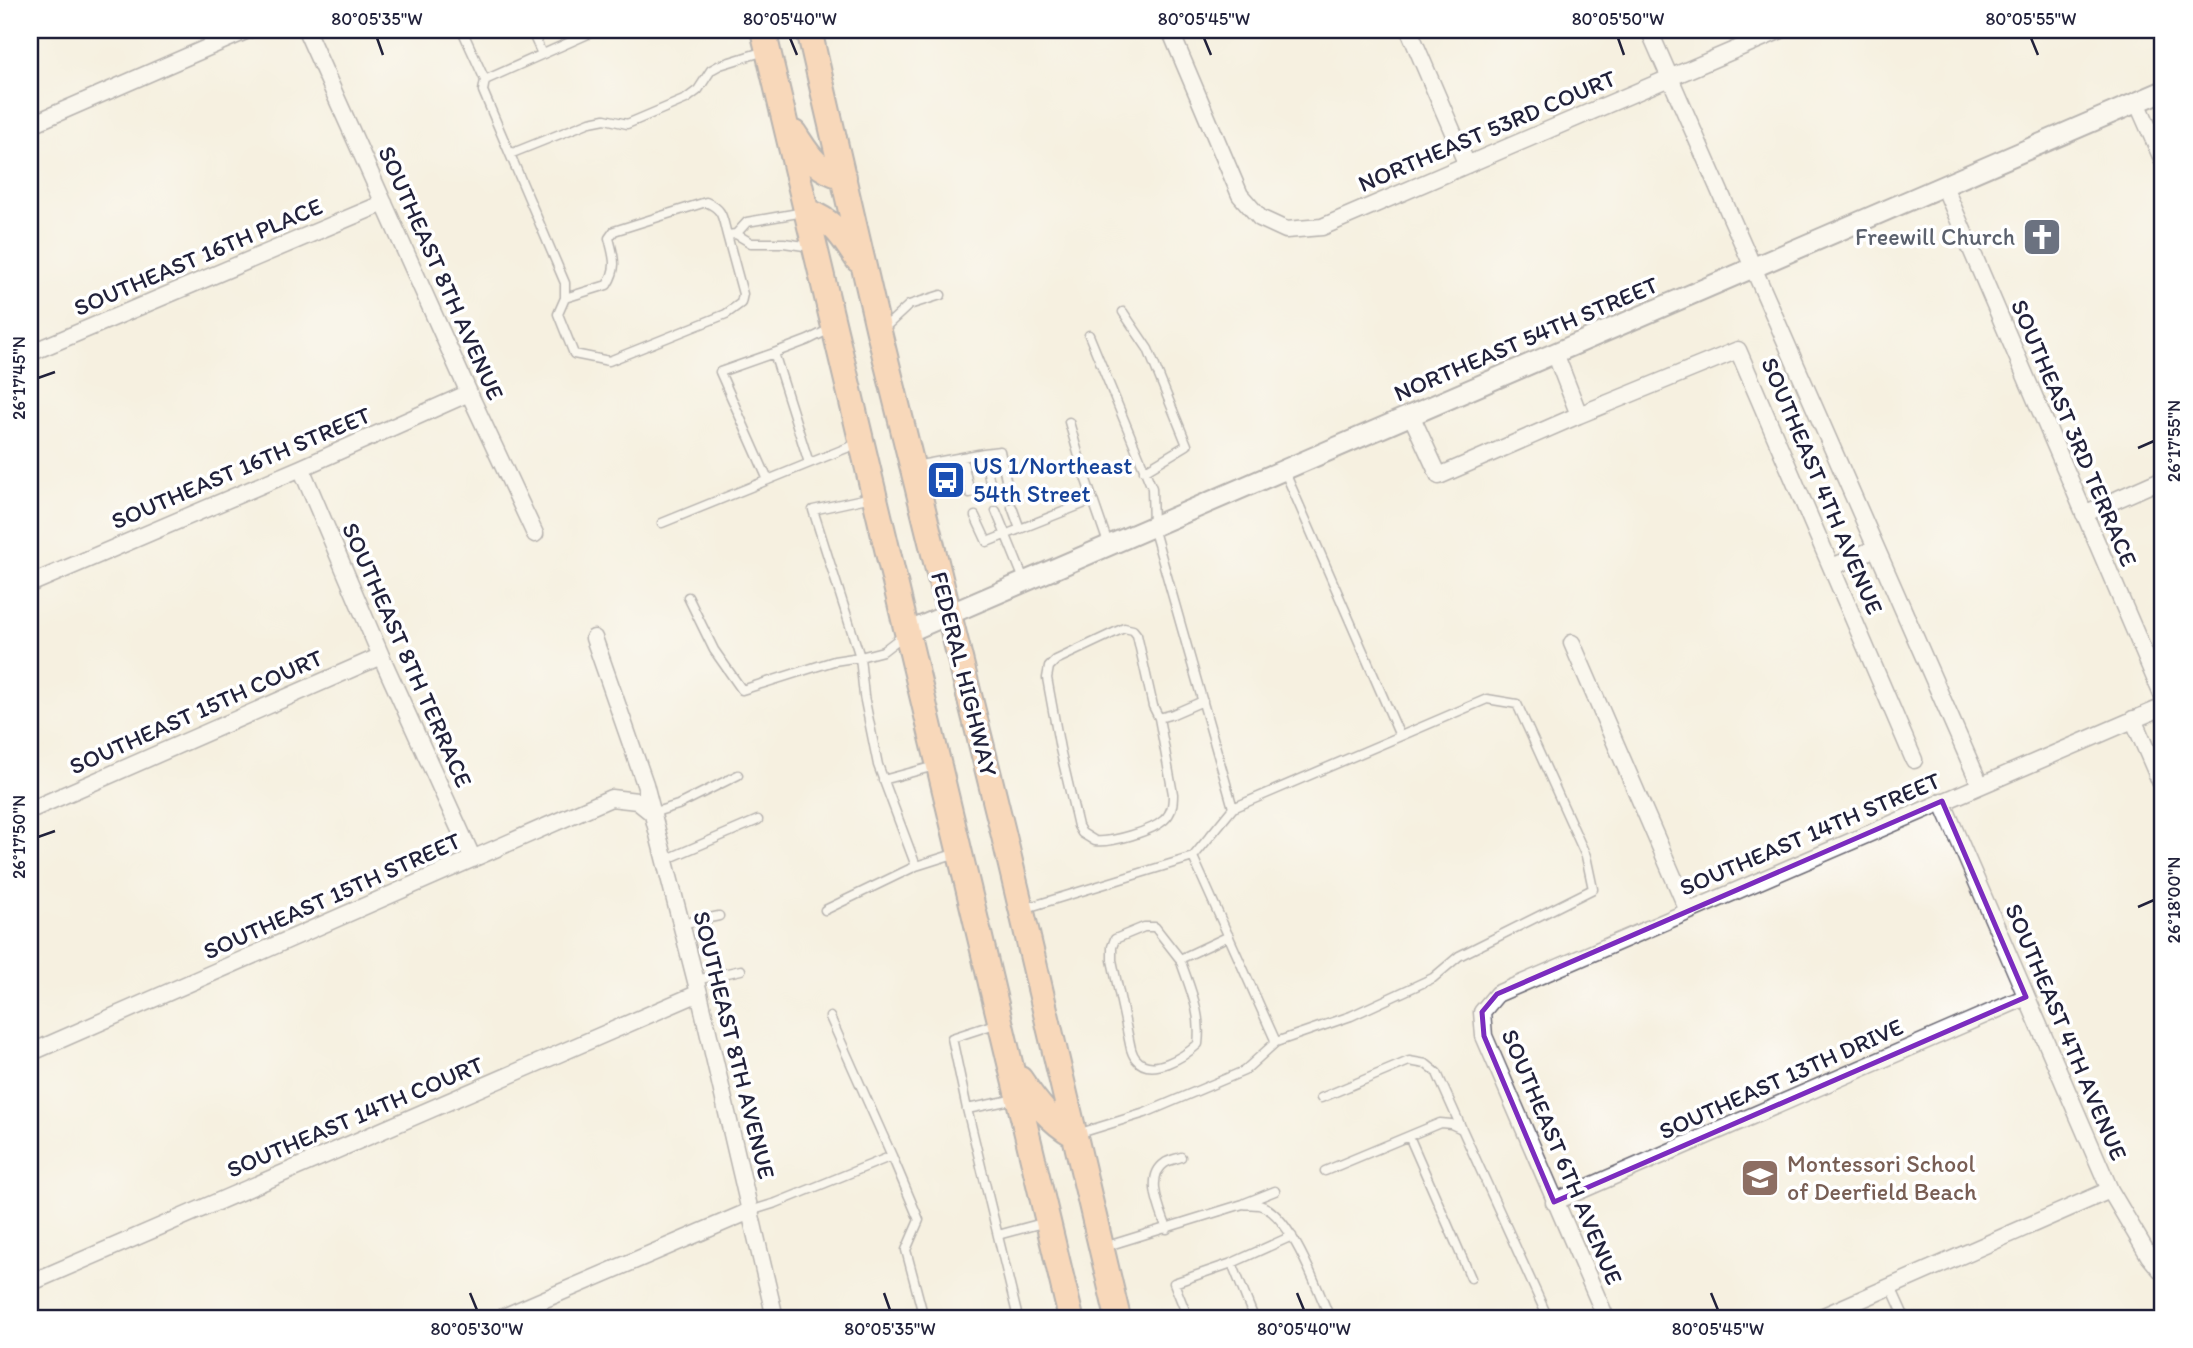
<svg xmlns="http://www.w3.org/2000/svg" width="2193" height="1348" viewBox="0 0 2193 1348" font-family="Itim,sans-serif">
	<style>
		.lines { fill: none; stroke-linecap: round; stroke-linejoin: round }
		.service-casing { stroke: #6c6a75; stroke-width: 11 }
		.minor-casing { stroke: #6c6a75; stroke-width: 19 }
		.tertiary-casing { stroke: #6c6a75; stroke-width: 23 }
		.primary-casing { stroke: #6c6a75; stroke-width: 28 }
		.service { stroke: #fff; stroke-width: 8 }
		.minor { stroke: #fff; stroke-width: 16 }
		.tertiary { stroke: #fff; stroke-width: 19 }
		.primary { stroke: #fbbb8d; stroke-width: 24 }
		.marked { fill: none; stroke: #7b2cbf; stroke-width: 5; stroke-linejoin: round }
		.ticks { fill: none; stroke: #22223b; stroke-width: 2.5 }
		.labels { text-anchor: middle; stroke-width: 7; stroke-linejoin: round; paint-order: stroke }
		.street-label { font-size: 24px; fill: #22223b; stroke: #fff }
		.worship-label { font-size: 24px; fill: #5b616d; stroke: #fff; text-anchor: end }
		.transit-label { font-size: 24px; fill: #164399; stroke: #fff; text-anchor: start }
		.education-label { font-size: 24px; fill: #785e54; stroke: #fff; text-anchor: start }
		.neatline { fill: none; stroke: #22223b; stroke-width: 2.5 }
		.ticks-label { font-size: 18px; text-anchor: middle; fill: #22223b }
	</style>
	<rect width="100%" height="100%" fill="#fff"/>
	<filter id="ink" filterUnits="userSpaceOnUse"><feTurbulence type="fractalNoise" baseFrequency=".0143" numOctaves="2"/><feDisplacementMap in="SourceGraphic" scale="14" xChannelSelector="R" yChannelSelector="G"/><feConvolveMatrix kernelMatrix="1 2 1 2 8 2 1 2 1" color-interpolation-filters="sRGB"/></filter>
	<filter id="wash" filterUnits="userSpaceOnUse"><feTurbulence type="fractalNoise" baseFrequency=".00686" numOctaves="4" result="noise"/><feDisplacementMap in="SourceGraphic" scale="28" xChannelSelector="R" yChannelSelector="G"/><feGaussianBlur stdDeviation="1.57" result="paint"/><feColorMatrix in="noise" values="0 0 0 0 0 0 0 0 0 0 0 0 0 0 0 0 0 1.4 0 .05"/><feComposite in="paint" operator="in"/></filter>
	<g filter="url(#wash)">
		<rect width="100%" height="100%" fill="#f6f0e0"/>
	</g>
	<g filter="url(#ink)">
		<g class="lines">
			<g class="service-casing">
				<path id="service" d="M 462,30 L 485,80
					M 531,30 L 542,54
					M 597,30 L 485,80 L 483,91 L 565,283 L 565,298 L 558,314 L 574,354 L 609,361 L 726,314 L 741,303 L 743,294 L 727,235 L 736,234
					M 510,154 L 590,122 L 605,119 L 627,124 L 686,99 L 698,90 L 711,70 L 720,65 L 765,51
					M 804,212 L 747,222 L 736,234 L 751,243 L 784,243 L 811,247
					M 565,298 L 607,285 C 618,267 614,258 609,238 L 614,231 L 706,202 C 724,210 722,217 727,235
					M 1123,312 L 1148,349 L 1187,445 L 1144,471
					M 882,330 L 909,305 L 941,295
					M 1089,335 L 1152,488 L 1153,527 L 1233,808
					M 1069,422 L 1085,477 L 1109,546
					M 984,453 L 1000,451 L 1007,484
					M 962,457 L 970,493
					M 809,463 L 774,353 L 808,340 L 832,328
					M 915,466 L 984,453 L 991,488
					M 1284,470 L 1400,736
					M 768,480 L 720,372 L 774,353
					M 1012,507 L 1020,529
					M 996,511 L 1025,582
					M 975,516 L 987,542 L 1093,500
					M 662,523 L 859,443
					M 688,597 L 714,650 L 742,690 L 834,661 L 860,657 L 813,510 L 872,497
					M 905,634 L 883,651 L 860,657 L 864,696 L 878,765 L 916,866 L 957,853
					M 1159,718 L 1173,794 C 1173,804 1172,813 1164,820 C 1152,831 1112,843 1095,841 L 1082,833 L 1078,826 L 1060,749 L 1047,678 L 1049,667 L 1056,660 L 1124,628 L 1133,630 L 1137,635 L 1153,706 L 1159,718 L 1173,714 L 1203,701
					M 883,780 L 935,766
					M 652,813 L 678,805 L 738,775
					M 1193,857 L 1276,1042
					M 665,860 L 758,820
					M 1023,909 L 1193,857 L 1233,808 L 1487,699 L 1517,704 L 1586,856 L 1593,889 L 1459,956 L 1433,978 L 1351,1016 L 1276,1042 L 1244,1071 L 1145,1113 L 1077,1134
					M 825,910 L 916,866
					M 681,924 L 719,916
					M 1180,959 C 1190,989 1202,1013 1198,1044 C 1185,1056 1151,1078 1136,1059 C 1133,1056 1132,1052 1131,1049 L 1112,960 L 1112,947 L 1115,939 L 1144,927 L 1155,927 L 1180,959 L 1229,936
					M 696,980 L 741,970
					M 830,1017 L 892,1156
					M 1321,1098 L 1409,1061 L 1426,1064 L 1437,1073 L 1462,1129
					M 1016,1099 L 967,1109 L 1018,1318
					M 967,1109 L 952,1038 L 998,1023
					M 1409,1136 L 1471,1278
					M 1325,1171 L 1440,1123 L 1451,1124 L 1462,1129 L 1548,1318
					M 1245,1203 L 1275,1191
					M 750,1211 L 776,1203 L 892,1156 L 919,1220 L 906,1250 L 924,1318
					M 1167,1229 C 1161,1211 1144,1177 1165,1163 C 1169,1160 1176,1159 1181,1157
					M 998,1235 L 1046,1222
					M 1104,1247 L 1243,1204 C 1248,1205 1254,1204 1259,1205 C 1290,1212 1318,1291 1330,1318
					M 1232,1263 L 1254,1318
					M 1891,1287 L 1905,1318
					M 1188,1318 L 1174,1283 L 1232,1263 L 1292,1236"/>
			</g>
			<g class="minor-casing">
				<path id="minor" d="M 306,30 L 469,393 L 535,534
					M 1170,30 L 1240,195 L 1260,218 L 1286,230 L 1322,227 L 1781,30
					M 1409,30 L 1467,165
					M 1649,30 L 1980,785
					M 2137,102 L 2163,161
					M 30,125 L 248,30
					M 1944,186 L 2163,697
					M 30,353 L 384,203
					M 1411,415 L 1439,476 L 1579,415 L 1555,353
					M 1579,415 L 1738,350 L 1914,760
					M 301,468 L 381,656 L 473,859
					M 2084,514 L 2163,479
					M 1832,567 L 1876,548
					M 30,584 L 301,468 L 469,393
					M 594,638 L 645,784 L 699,993 L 775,1318
					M 1572,643 L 1688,911
					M 2133,719 L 2163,788
					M 1942,801 L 2110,1190 L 2149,1256 L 2163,1273
					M 30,810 L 381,656
					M 30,1053 L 611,798 L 637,801 L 652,813
					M 1554,1202 L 2026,997
					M 30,1283 L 699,993
					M 501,1318 L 750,1211
					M 1606,1318 L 1484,1036 L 1482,1012 L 1497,994 L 2163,707
					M 1819,1318 L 2110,1190"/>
			</g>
			<g class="tertiary-casing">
				<path id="tertiary" d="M 908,632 L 2163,91"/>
			</g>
			<g class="primary-casing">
				<path id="primary" d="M 763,30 L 1071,1318
					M 809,30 L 879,332 L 1003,832 L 1118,1318
					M 794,133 C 810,157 815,169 844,177
					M 807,211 C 836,223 841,235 858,260
					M 1020,1079 C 1036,1103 1050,1121 1074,1135"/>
			</g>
			<use href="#service" class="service"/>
			<use href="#minor" class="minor"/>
			<use href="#tertiary" class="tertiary"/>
			<use href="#primary" class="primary"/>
		</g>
	</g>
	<path d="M0 0H2193V1348H0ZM 1942,801 L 2026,997 L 1554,1202 L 1484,1036 L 1482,1012 L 1497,994 Z" fill="#f6f0e0" fill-opacity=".55" fill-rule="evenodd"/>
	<path class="marked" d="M 1942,801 L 2026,997 L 1554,1202 L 1484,1036 L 1482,1012 L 1497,994 Z"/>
	<path class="ticks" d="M 377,38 L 383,55M 790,38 L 797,55M 1204,38 L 1211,55M 1618,38 L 1624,55M 2031,38 L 2038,55M 38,378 L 55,372M 2138,448 L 2154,441M 38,837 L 55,831M 2138,907 L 2154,900M 470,1293 L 477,1310M 884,1293 L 890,1310M 1297,1293 L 1304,1310M 1711,1293 L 1718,1310"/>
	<defs>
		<g id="church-square" transform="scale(2.0125)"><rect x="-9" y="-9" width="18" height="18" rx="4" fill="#6b7280" stroke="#fff"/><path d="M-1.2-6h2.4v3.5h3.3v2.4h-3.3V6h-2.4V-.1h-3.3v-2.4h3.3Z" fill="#fff"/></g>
		<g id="bus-square" transform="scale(2.0125)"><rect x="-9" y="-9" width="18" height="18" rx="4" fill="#1a4fb4" stroke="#fff"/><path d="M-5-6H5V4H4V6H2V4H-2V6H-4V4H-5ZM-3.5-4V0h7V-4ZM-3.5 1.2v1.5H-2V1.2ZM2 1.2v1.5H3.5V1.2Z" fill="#fff"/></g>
		<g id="school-square" transform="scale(2.0125)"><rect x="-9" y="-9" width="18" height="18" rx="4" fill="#8d6e63" stroke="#fff"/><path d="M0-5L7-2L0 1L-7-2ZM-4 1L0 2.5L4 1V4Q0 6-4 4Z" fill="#fff"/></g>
	</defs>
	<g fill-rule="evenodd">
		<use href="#church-square" x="2042" y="237"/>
		<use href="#bus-square" x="946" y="480"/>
		<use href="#school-square" x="1760" y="1178"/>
	</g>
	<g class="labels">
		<g class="street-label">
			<text transform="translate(1487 131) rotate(-23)" y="8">NORTHEAST 53RD COURT</text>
			<text transform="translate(198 257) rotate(-23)" y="8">SOUTHEAST 16TH PLACE</text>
			<text transform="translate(441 273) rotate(66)" y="8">SOUTHEAST 8TH AVENUE</text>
			<text transform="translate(1526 339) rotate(-23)" y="8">NORTHEAST 54TH STREET</text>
			<text transform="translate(2074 433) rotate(67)" y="8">SOUTHEAST 3RD TERRACE</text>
			<text transform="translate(241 468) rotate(-23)" y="8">SOUTHEAST 16TH STREET</text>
			<text transform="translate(1822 486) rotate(67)" y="8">SOUTHEAST 4TH AVENUE</text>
			<text transform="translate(407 655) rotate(66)" y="8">SOUTHEAST 8TH TERRACE</text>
			<text transform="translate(964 674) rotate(76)" y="8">FEDERAL HIGHWAY</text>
			<text transform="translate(196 712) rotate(-24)" y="8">SOUTHEAST 15TH COURT</text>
			<text transform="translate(1810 834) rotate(-23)" y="8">SOUTHEAST 14TH STREET</text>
			<text transform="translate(332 896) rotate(-24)" y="8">SOUTHEAST 15TH STREET</text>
			<text transform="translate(2066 1032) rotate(67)" y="8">SOUTHEAST 4TH AVENUE</text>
			<text transform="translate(734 1045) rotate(76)" y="8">SOUTHEAST 8TH AVENUE</text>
			<text transform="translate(1781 1079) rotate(-24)" y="8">SOUTHEAST 13TH DRIVE</text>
			<text transform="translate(355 1117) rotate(-23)" y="8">SOUTHEAST 14TH COURT</text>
			<text transform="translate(1562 1157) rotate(67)" y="8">SOUTHEAST 6TH AVENUE</text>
		</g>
		<g class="worship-label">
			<text x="2015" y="245">Freewill Church</text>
		</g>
		<g class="transit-label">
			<text x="973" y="474">US 1/Northeast<tspan x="973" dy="28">54th Street</tspan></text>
		</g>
		<g class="education-label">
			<text x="1787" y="1172">Montessori School<tspan x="1787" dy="28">of Deerfield Beach</tspan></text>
		</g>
	</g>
	<rect width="2193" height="1348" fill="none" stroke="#fff" stroke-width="77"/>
	<rect x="38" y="38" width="2116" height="1272" class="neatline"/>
	<g class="ticks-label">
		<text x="377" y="25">80°05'35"W</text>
		<text x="790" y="25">80°05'40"W</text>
		<text x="1204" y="25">80°05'45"W</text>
		<text x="1618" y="25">80°05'50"W</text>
		<text x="2031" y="25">80°05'55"W</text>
		<text transform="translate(19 378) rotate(-90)" y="6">26°17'45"N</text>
		<text transform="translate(2174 441) rotate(-90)" y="6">26°17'55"N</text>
		<text transform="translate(19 837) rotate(-90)" y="6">26°17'50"N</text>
		<text transform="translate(2174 900) rotate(-90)" y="6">26°18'00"N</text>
		<text x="477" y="1335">80°05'30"W</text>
		<text x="890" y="1335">80°05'35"W</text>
		<text x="1304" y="1335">80°05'40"W</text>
		<text x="1718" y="1335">80°05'45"W</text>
	</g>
</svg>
